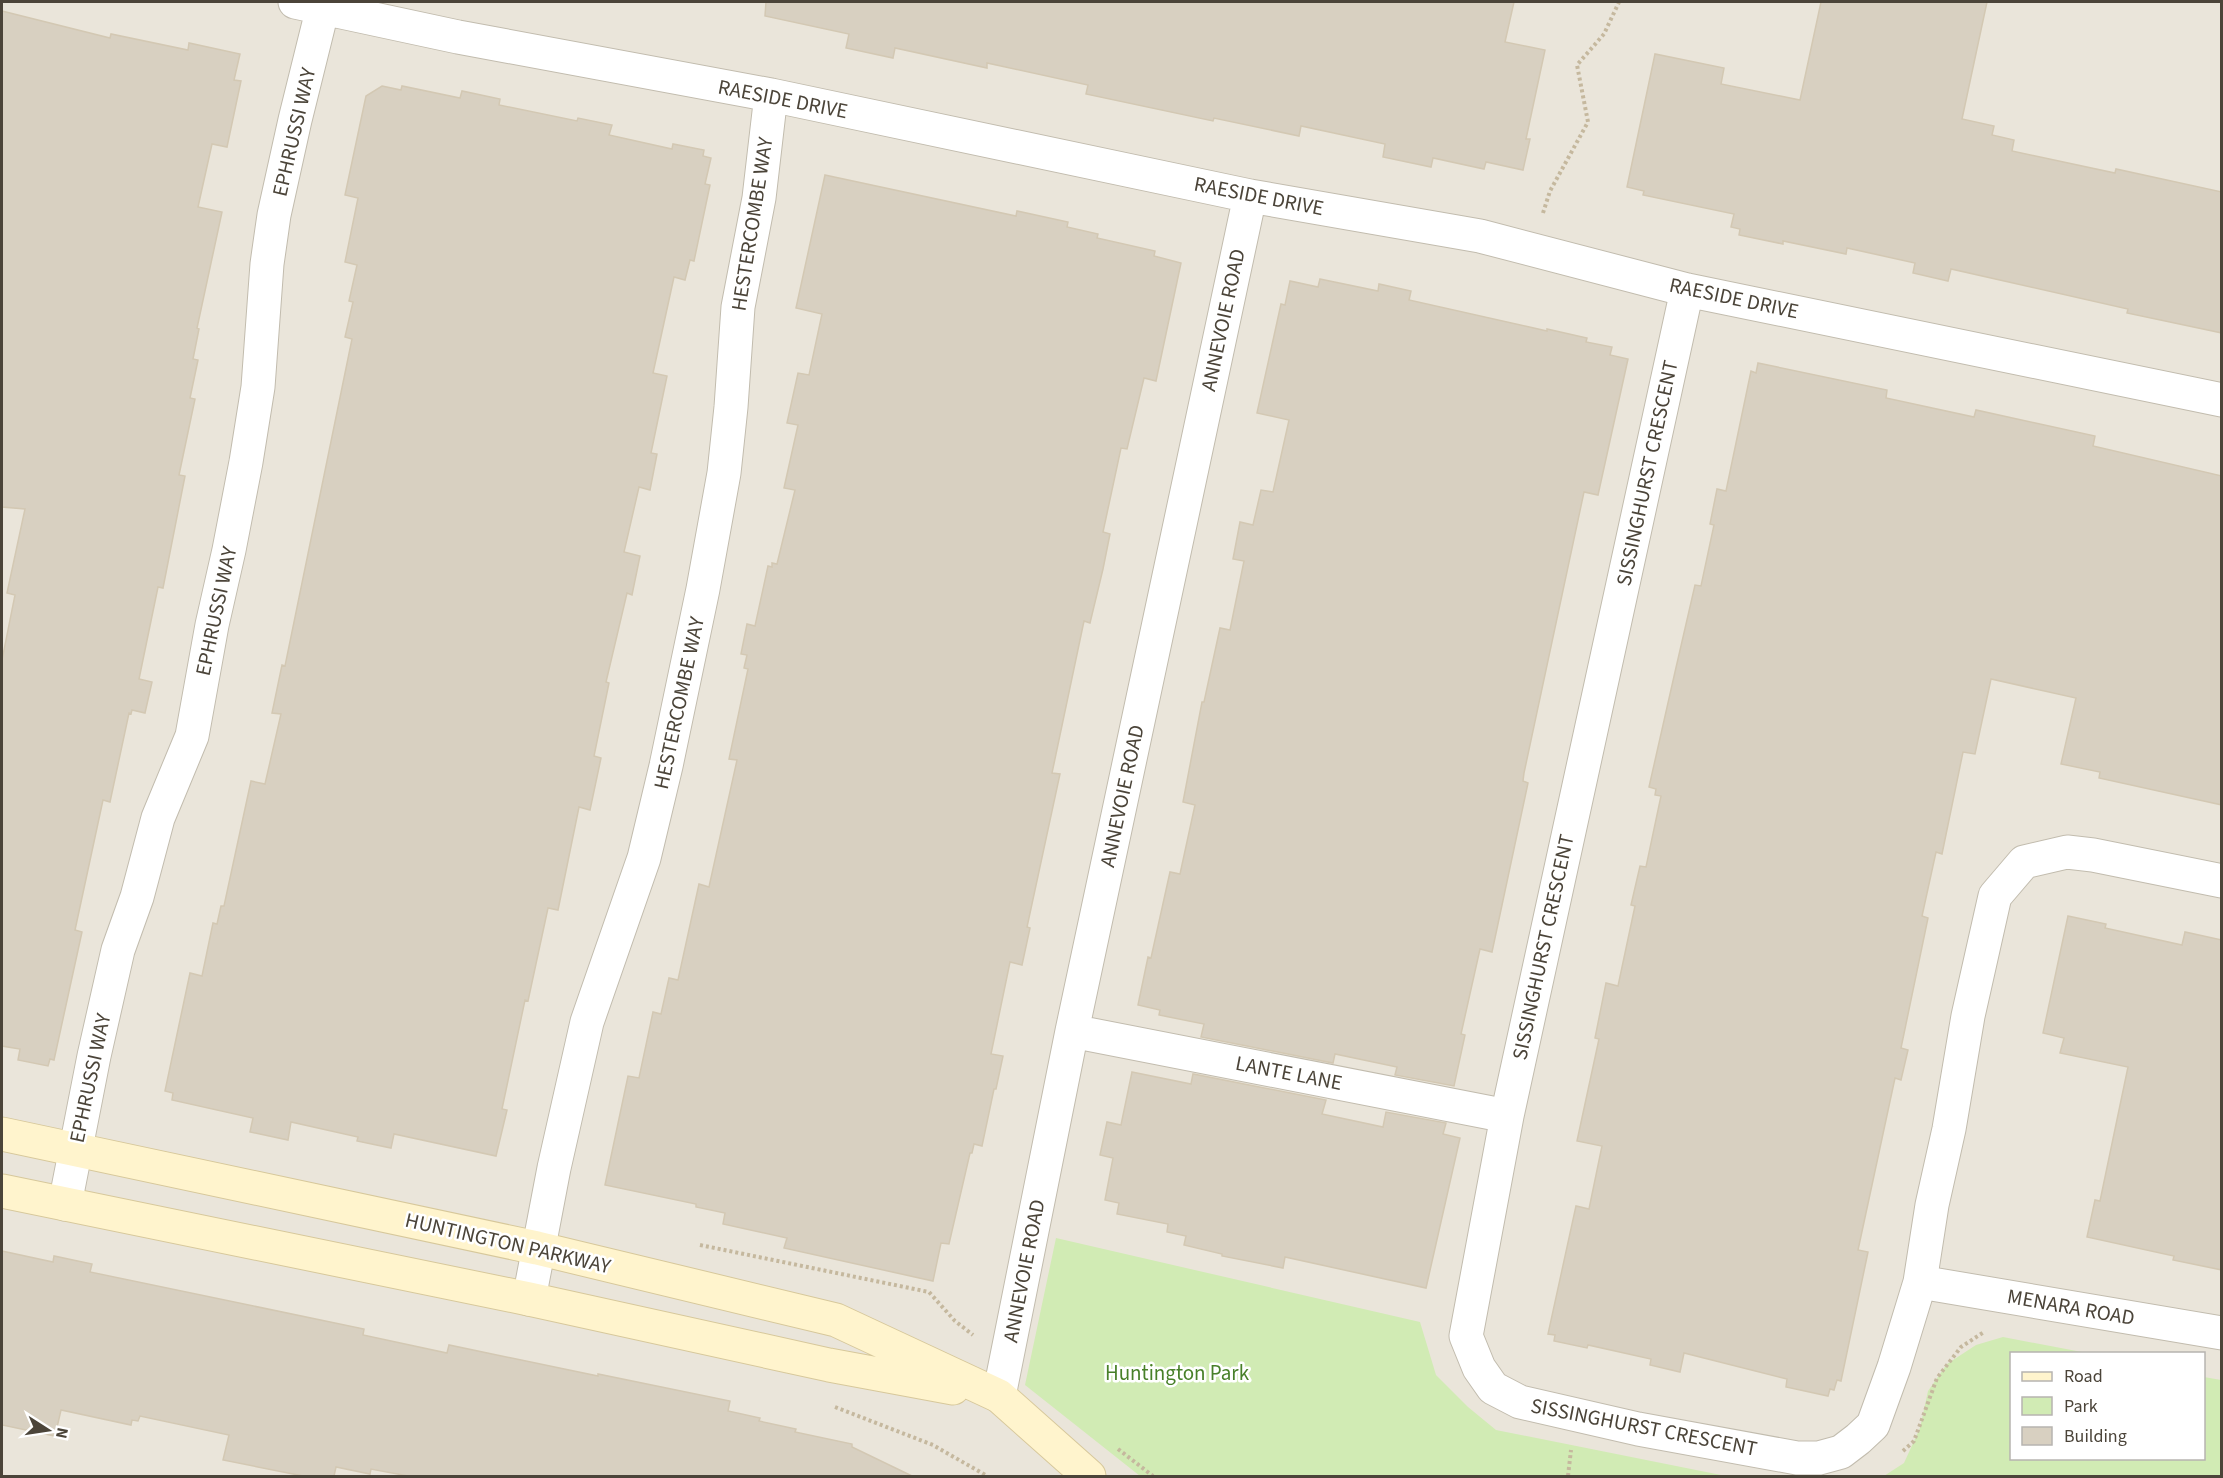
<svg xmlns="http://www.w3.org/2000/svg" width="2223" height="1478" viewBox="0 0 2223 1478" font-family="'Source Sans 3',sans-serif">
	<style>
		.residential { fill: #eae5da; fill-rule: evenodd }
		.green { fill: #d1ebb4 }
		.building { fill: #d8d0c1; stroke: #d3c8b3; stroke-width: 1.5 }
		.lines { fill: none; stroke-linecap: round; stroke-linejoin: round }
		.street-casing { stroke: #c2bcae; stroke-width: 35 }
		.secondary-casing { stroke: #d7c89b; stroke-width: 35 }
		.path { stroke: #c5b89e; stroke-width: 4; stroke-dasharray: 3 3; stroke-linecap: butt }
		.street { stroke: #fff; stroke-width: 33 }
		.secondary { stroke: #fff4cd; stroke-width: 33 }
		.labels { text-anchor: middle; stroke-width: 5; stroke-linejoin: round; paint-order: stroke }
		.street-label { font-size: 21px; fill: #4b4439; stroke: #fff }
		.park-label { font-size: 21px; fill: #488029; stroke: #fff }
	</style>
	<rect width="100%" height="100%" fill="#f6f3ec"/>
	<path class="residential" d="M 2,2 L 2221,2 L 2221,1476 L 2,1476 ZM 2012,1354 L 2204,1354 L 2204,1458 L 2012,1458 Z"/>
	<path class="green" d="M 1056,1238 L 1420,1322 L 1436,1375 L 1468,1407 L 1496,1430 L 1726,1476 L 1140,1476 L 1025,1385 Z
		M 2003,1337 L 2087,1353 L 2012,1354 L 2012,1458 L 2204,1458 L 2204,1377 L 2221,1380 L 2221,1476 L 1884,1476 L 1904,1463 L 1920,1428 L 1928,1391 L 1947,1364 L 1976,1345 Z"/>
	<path class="building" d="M 766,2 L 1514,2 L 1505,42 L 1545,50 L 1526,139 L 1530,139 L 1523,170 L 1486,162 L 1484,169 L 1433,158 L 1431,167 L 1383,157 L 1385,144 L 1301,126 L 1299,136 L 1214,118 L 1213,121 L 1086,94 L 1088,85 L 987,63 L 987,68 L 895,48 L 893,58 L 846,48 L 849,34 L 765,16 Z
		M 1821,2 L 1987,2 L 1962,119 L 1994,126 L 1992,135 L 2014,140 L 2012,151 L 2115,173 L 2116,169 L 2222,192 L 2222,333 L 2127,313 L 2128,309 L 1951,269 L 1948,281 L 1913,273 L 1915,263 L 1847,248 L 1846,254 L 1783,241 L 1783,244 L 1739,235 L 1740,229 L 1731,227 L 1734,214 L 1643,195 L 1644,191 L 1627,187 L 1655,54 L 1724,68 L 1721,84 L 1800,100 Z
		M 2,11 L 110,38 L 111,34 L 188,50 L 189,43 L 240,54 L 234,80 L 241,81 L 227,147 L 212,144 L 198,207 L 222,212 L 197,328 L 199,329 L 193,359 L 198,360 L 190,398 L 195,399 L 179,475 L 185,476 L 163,588 L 158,587 L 139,679 L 152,682 L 145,713 L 132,710 L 131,714 L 129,713 L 110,802 L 103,800 L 75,930 L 82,932 L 54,1060 L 50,1059 L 48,1066 L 18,1060 L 20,1049 L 2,1046 L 2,660 L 15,595 L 7,593 L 25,509 L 2,507 Z
		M 382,86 L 401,90 L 402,86 L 460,98 L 462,91 L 500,99 L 499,105 L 577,121 L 578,118 L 612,125 L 609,135 L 672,149 L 673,144 L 704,150 L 703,156 L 711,158 L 705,184 L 710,185 L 694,261 L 690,260 L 685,280 L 674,277 L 653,373 L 667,376 L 651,453 L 657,454 L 650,490 L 639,487 L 624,552 L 640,556 L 632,595 L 627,593 L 606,682 L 609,683 L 594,756 L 601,758 L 590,810 L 579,807 L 558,910 L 548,908 L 528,1001 L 525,1000 L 502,1109 L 507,1110 L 496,1156 L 394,1134 L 391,1148 L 357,1141 L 358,1137 L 291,1122 L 288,1140 L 250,1132 L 253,1118 L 172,1100 L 173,1093 L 165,1091 L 190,973 L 202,976 L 213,923 L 217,924 L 221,906 L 224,906 L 251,781 L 265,784 L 281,714 L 272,713 L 282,665 L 285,666 L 352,339 L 345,337 L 353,302 L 349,301 L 357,265 L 345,262 L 358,198 L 345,195 L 366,96 Z
		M 825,175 L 1016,216 L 1017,211 L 1068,222 L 1067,227 L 1098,234 L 1097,238 L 1155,251 L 1154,256 L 1181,263 L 1156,381 L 1144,378 L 1127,449 L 1121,448 L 1103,532 L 1110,534 L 1103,569 L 1090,623 L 1084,621 L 1052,773 L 1060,774 L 1027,927 L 1030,928 L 1022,965 L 1010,962 L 991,1054 L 1003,1056 L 996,1089 L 994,1089 L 982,1146 L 974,1144 L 972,1153 L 970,1153 L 949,1244 L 941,1243 L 933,1281 L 784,1248 L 787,1238 L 723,1224 L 725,1213 L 696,1207 L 696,1204 L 605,1185 L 628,1076 L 639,1078 L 653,1012 L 661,1014 L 669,978 L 678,980 L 699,884 L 709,887 L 737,760 L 729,759 L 748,669 L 744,668 L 747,655 L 741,654 L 747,624 L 755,626 L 768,566 L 772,567 L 772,563 L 777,564 L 795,490 L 784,488 L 798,425 L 787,423 L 798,373 L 809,375 L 822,314 L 796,308 Z
		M 1320,279 L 1378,291 L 1379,284 L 1411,291 L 1409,300 L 1547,331 L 1547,329 L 1587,338 L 1586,342 L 1612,347 L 1610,355 L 1628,359 L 1598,495 L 1584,492 L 1524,773 L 1523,781 L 1528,783 L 1492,952 L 1480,949 L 1461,1034 L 1465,1035 L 1454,1086 L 1395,1075 L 1397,1067 L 1335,1054 L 1333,1063 L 1201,1037 L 1204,1024 L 1159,1015 L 1160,1010 L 1138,1005 L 1148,957 L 1151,958 L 1170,872 L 1180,874 L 1195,805 L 1183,802 L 1202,702 L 1204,702 L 1220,628 L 1230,630 L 1244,561 L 1233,559 L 1240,522 L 1253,525 L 1261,490 L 1273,492 L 1289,420 L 1257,413 L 1281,304 L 1285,305 L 1290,281 L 1318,287 Z
		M 1758,363 L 1887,390 L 1886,398 L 1974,417 L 1976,410 L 2095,436 L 2093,446 L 2222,476 L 2222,805 L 2099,778 L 2100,772 L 2061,764 L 2076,698 L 1991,679 L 1975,754 L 1963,752 L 1942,854 L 1936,852 L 1922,916 L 1928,918 L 1901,1048 L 1908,1050 L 1901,1080 L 1895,1078 L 1858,1250 L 1868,1252 L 1841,1381 L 1837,1380 L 1834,1390 L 1830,1389 L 1828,1396 L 1786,1387 L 1787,1379 L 1684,1353 L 1680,1372 L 1650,1365 L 1651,1359 L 1588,1345 L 1587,1348 L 1554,1341 L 1555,1335 L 1548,1334 L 1576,1206 L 1589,1209 L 1602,1146 L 1577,1141 L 1599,1039 L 1595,1038 L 1606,983 L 1618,986 L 1635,906 L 1631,905 L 1640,866 L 1646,867 L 1661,796 L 1655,795 L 1656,789 L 1649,787 L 1675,672 L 1695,585 L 1701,586 L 1714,525 L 1710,524 L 1717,489 L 1726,491 L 1751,371 L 1756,373 Z
		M 2068,916 L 2106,924 L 2105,928 L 2182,945 L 2185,932 L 2222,940 L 2222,1270 L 2173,1260 L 2174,1256 L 2087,1237 L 2095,1200 L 2100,1201 L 2128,1067 L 2060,1053 L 2064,1038 L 2043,1033 Z
		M 1132,1072 L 1191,1084 L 1193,1074 L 1326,1100 L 1322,1114 L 1383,1127 L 1386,1112 L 1446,1123 L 1443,1134 L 1460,1138 L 1426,1288 L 1285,1257 L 1283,1268 L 1222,1256 L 1222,1254 L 1184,1245 L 1186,1236 L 1167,1232 L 1168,1224 L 1117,1214 L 1119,1203 L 1105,1200 L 1113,1158 L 1100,1155 L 1107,1122 L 1121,1125 Z
		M 2,1251 L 53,1262 L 54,1256 L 92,1264 L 90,1272 L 364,1329 L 363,1335 L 447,1353 L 449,1345 L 598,1376 L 598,1374 L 730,1401 L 728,1411 L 760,1418 L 759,1421 L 796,1429 L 795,1432 L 852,1444 L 852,1447 L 912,1476 L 408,1476 L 371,1469 L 370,1474 L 336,1467 L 334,1476 L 303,1476 L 223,1460 L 229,1435 L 140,1416 L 138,1421 L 132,1420 L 131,1425 L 61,1410 L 55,1436 L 2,1425 Z"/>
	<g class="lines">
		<g class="street-casing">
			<path id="street" d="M 295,2 L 458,37 L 771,95 L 1250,196 L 1480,236 L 1687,290 L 2222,400
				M 1687,290 L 1507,1116 L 1466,1336 L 1479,1368 L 1493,1388 L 1520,1402 L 1638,1429 L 1797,1458 L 1819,1458 L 1841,1452 L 1858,1439 L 1873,1425 L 1894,1367 L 1920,1282 L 1932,1205 L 1949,1129 L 1968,1016 L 1995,896 L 2024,862 L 2067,852 L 2093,855 L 2222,881
				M 1072,1031 L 1507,1116
				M 65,1204 L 94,1056 L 118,950 L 137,897 L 158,818 L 192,736 L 212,625 L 229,550 L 246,462 L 258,387 L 267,264 L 274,215 L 295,120 L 323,7
				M 1920,1282 L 2222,1333
				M 529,1299 L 554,1168 L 587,1022 L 644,858 L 666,766 L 703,589 L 724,473 L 731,407 L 738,307 L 759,198 L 771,95
				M 999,1396 L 1072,1031 L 1250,196"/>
		</g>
		<g class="secondary-casing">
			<path id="secondary" d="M 2,1134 L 537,1248 L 836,1320 L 999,1396 L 1089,1476
				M 2,1191 L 529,1299 L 829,1365 L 953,1388"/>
		</g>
		<path class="path" d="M 1543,213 L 1550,191 L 1588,122 L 1577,65 L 1604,34 L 1619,2
			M 700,1245 L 929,1292 L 955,1321 L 973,1335
			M 835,1407 L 933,1445 L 987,1476
			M 1118,1449 L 1153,1476
			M 1903,1451 L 1914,1441 L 1937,1378 L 1961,1347 L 1984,1332
			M 1568,1476 L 1571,1450"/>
		<use href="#street" class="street"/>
		<use href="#secondary" class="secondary"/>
	</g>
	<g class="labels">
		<g class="street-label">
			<text transform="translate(783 99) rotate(11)" y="7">RAESIDE DRIVE</text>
			<text transform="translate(294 132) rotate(-77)" y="7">EPHRUSSI WAY</text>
			<text transform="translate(1259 196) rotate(11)" y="7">RAESIDE DRIVE</text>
			<text transform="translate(752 224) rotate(-81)" y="7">HESTERCOMBE WAY</text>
			<text transform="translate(1734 298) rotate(12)" y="7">RAESIDE DRIVE</text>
			<text transform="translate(1223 320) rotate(-78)" y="7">ANNEVOIE ROAD</text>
			<text transform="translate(1647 473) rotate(-78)" y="7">SISSINGHURST CRESCENT</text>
			<text transform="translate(216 611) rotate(-78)" y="7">EPHRUSSI WAY</text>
			<text transform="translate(679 703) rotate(-78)" y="7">HESTERCOMBE WAY</text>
			<text transform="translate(1122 796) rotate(-78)" y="7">ANNEVOIE ROAD</text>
			<text transform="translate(1543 947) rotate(-78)" y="7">SISSINGHURST CRESCENT</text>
			<text transform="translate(1289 1073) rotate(11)" y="7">LANTE LANE</text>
			<text transform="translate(90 1078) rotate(-78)" y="7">EPHRUSSI WAY</text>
			<text transform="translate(508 1243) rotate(13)" y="7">HUNTINGTON PARKWAY</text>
			<text transform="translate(1024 1271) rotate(-79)" y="7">ANNEVOIE ROAD</text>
			<text transform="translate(2071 1307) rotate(10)" y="7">MENARA ROAD</text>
			<text transform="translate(1644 1427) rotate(11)" y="7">SISSINGHURST CRESCENT</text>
		</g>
		<g class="park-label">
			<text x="1177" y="1380">Huntington Park</text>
		</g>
	</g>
	<rect width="2223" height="1478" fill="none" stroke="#4b4439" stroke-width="6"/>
	<rect x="2010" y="1352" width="195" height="108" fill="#ffffff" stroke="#b7b4b0" stroke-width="1.5"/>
	<rect x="2022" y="1372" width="30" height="9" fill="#fff4cd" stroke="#b7b4b0" stroke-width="1.5"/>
	<text x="2064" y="1382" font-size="18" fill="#4b4439">Road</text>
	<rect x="2022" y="1397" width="30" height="18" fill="#d1ebb4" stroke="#b7b4b0" stroke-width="1.5"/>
	<text x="2064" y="1412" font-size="18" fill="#4b4439">Park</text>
	<rect x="2022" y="1427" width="30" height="18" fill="#d8d0c1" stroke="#b7b4b0" stroke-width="1.5"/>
	<text x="2064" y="1442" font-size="18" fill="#4b4439">Building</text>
	<g transform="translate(48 1430) rotate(102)" stroke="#ffffff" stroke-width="4.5" paint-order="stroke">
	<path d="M0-4.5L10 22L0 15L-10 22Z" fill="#4b4439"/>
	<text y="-9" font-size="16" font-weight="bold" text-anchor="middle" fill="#4b4439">N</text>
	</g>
</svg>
